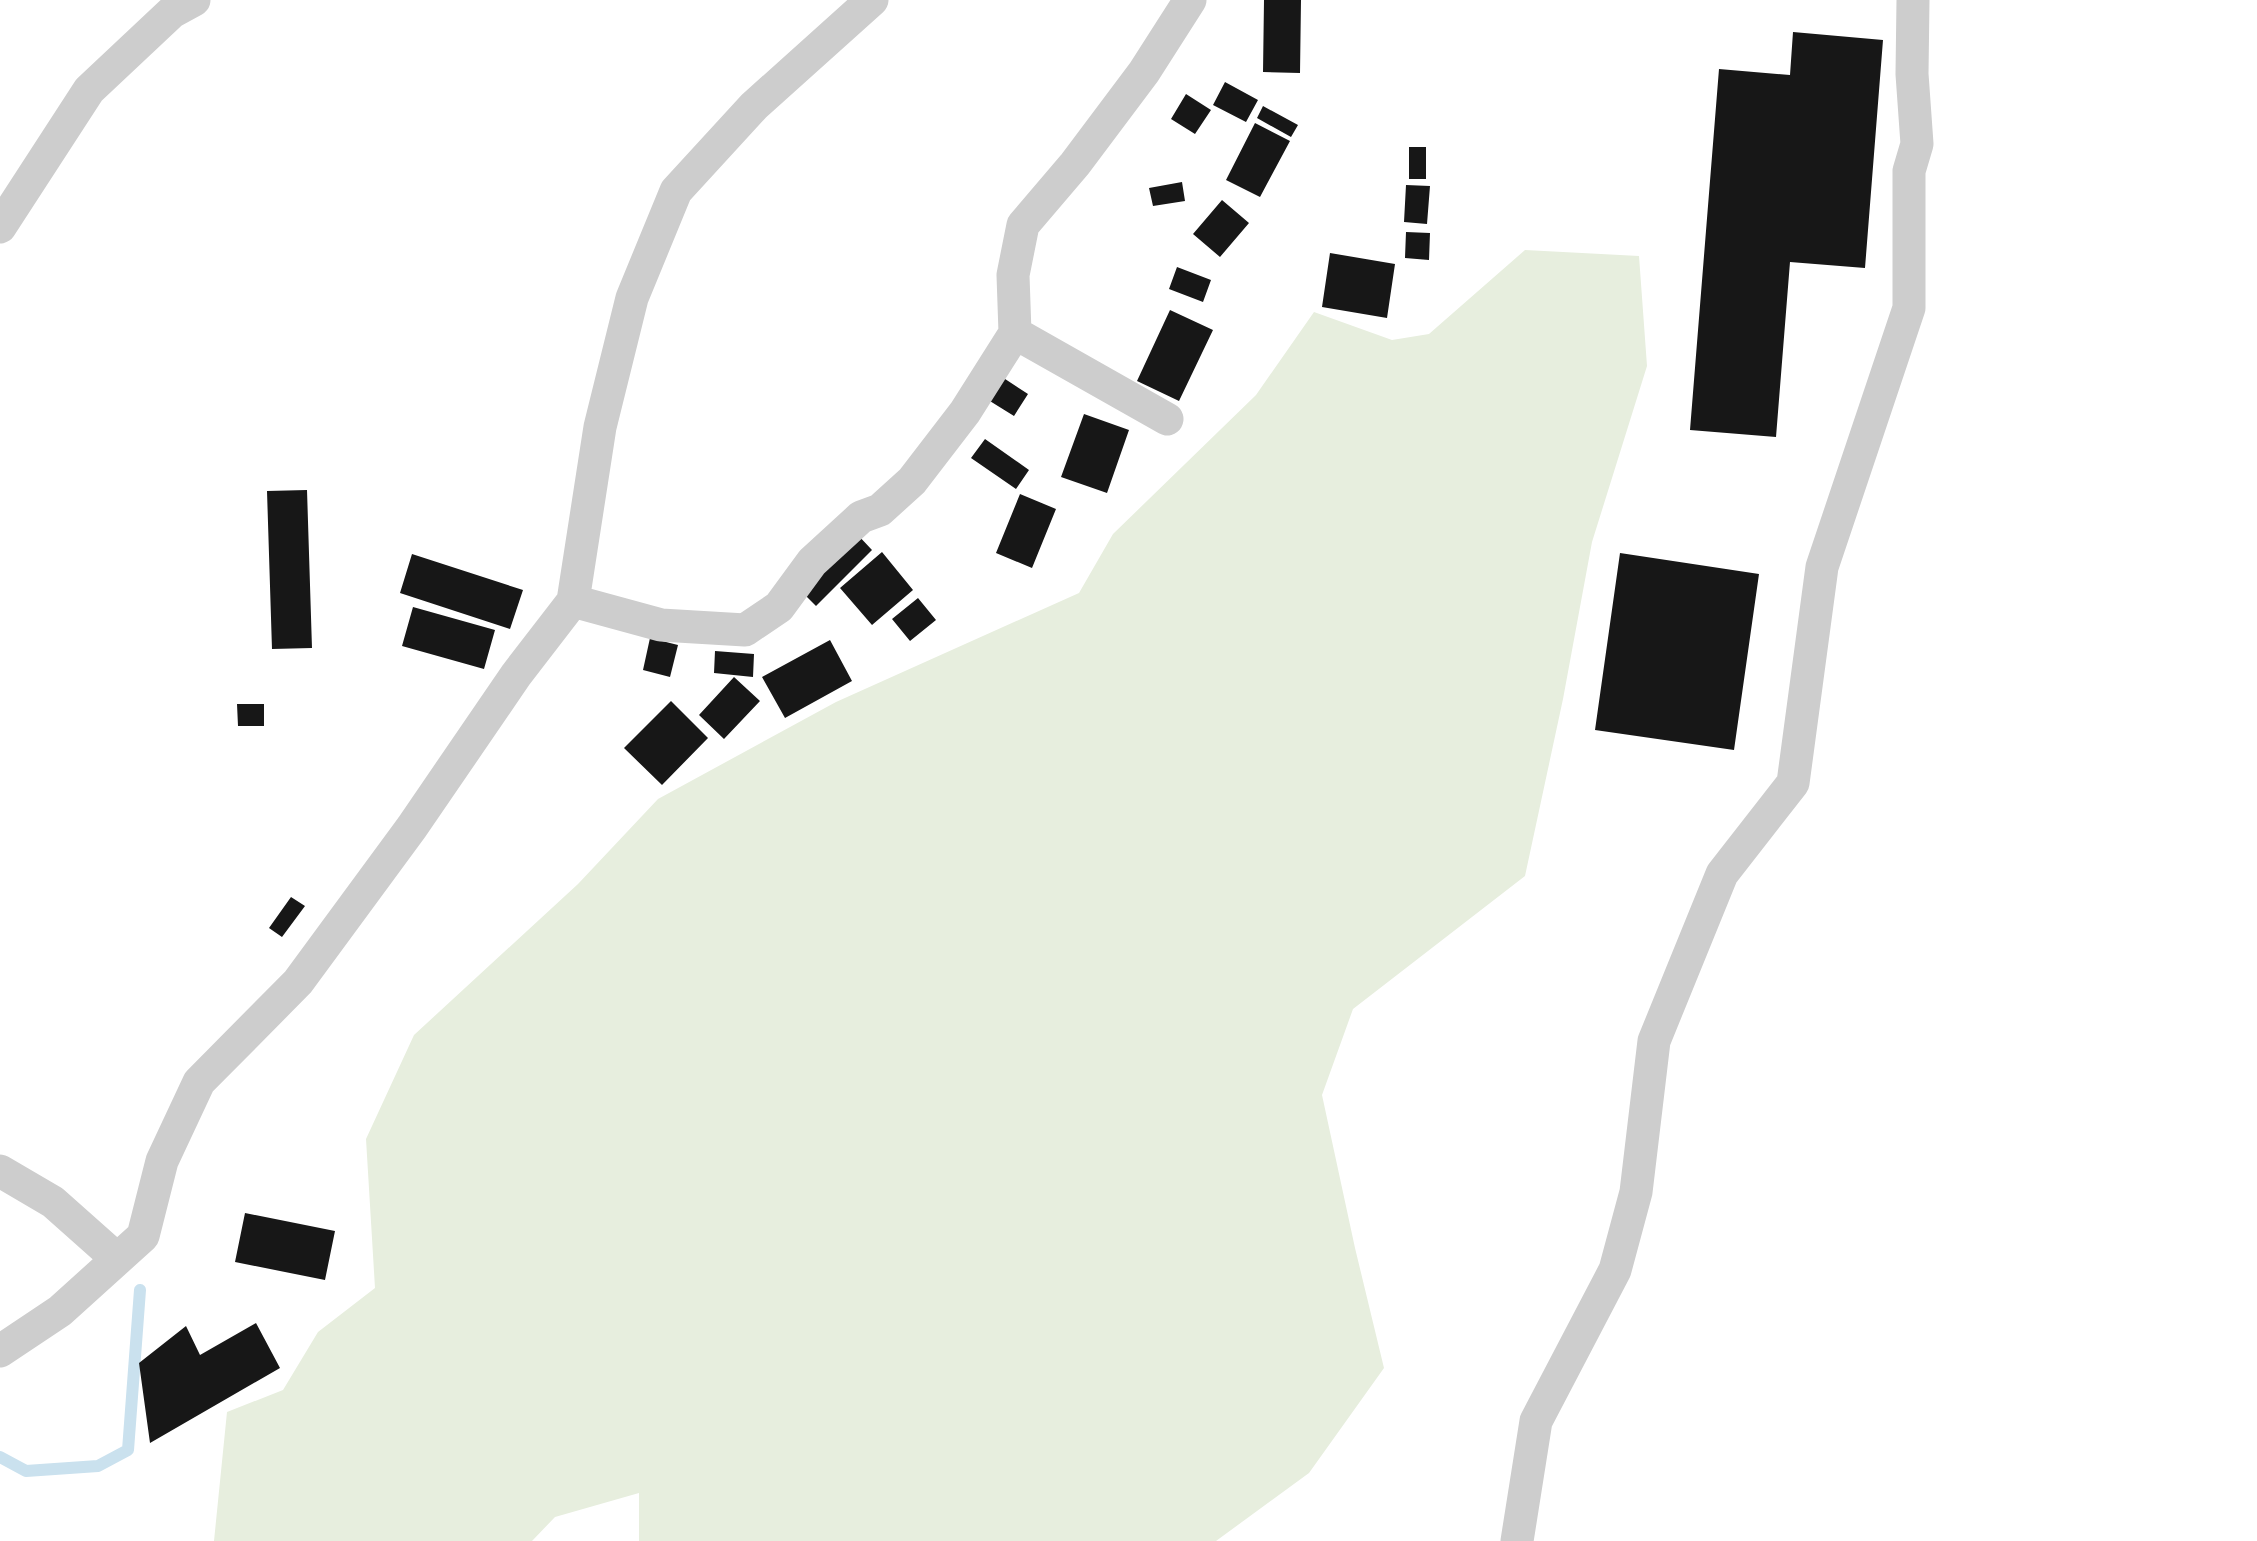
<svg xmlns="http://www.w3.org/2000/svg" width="2257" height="1541" viewBox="0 0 2257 1541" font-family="'Fira Sans',sans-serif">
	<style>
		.green { fill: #e7eede }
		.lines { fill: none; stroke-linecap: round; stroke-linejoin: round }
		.stream { stroke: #cae1ee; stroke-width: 12 }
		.building { fill: #171717 }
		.minor { stroke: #cdcdcd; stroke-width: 33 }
	</style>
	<rect width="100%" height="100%" fill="#fff"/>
	<path class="green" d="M 1525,250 L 1639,256 L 1647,366 L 1592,542 L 1563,699 L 1525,876 L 1353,1009 L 1322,1095 L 1355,1248 L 1384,1368 L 1309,1473 L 1216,1541 L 639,1541 L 639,1493 L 555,1517 L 532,1541 L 214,1541 L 227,1412 L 283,1390 L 318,1332 L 375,1288 L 366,1139 L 414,1035 L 578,884 L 658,799 L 836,702 L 1079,593 L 1113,534 L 1256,395 L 1314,312 L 1392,340 L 1429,334 Z"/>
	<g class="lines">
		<path class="stream" d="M 0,1457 L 26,1471 L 98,1466 L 128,1450 L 140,1290"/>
	</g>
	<path class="building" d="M 1264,0 L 1301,0 L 1300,73 L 1263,72 Z
		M 1793,32 L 1883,40 L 1865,268 L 1790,262 L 1776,437 L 1690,430 L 1719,69 L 1790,75 Z
		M 1225,82 L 1258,100 L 1246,122 L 1213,105 Z
		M 1186,94 L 1211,110 L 1195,134 L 1171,119 Z
		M 1263,106 L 1298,125 L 1291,137 L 1257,118 Z
		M 1255,123 L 1290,141 L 1260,197 L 1226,180 Z
		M 1409,147 L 1426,147 L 1426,179 L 1409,179 Z
		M 1182,182 L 1185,201 L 1153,206 L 1149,188 Z
		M 1406,185 L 1430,186 L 1427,224 L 1404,222 Z
		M 1222,200 L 1249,223 L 1220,257 L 1193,234 Z
		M 1406,232 L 1430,233 L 1429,260 L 1405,258 Z
		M 1330,253 L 1395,264 L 1387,318 L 1322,307 Z
		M 1177,267 L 1211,280 L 1203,302 L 1169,289 Z
		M 1170,310 L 1213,330 L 1179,401 L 1137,381 Z
		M 999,375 L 1028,394 L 1014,416 L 985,398 Z
		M 1084,414 L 1129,430 L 1107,493 L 1061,477 Z
		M 985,439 L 1029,470 L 1016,489 L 971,458 Z
		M 307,490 L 312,648 L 272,649 L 267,491 Z
		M 1020,494 L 1056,509 L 1032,568 L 996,553 Z
		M 856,533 L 872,550 L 816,606 L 799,589 Z
		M 882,552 L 913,590 L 872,625 L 840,588 Z
		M 1620,553 L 1759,574 L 1734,750 L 1595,730 Z
		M 412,554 L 523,590 L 510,629 L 400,593 Z
		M 918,598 L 936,620 L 910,641 L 892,619 Z
		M 413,607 L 495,630 L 484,669 L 402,646 Z
		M 650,638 L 678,645 L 670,677 L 643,670 Z
		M 830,640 L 852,681 L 785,718 L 762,677 Z
		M 715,651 L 754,654 L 753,677 L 714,673 Z
		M 734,677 L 760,701 L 724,739 L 699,715 Z
		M 671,701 L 708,738 L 662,785 L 624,748 Z
		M 237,704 L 264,704 L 264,726 L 238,726 Z
		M 291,897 L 305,906 L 282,937 L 269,928 Z
		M 245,1213 L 335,1231 L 325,1280 L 235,1262 Z
		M 256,1323 L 280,1368 L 150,1443 L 139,1363 L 186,1326 L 200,1355 Z"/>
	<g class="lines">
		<path class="minor" d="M 0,227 L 89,90 L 172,12 L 194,0
			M 1015,333 L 1167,419
			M 573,601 L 661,625 L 745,630 L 779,607 L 812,562 L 861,517 L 880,510 L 912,481 L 965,412 L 1015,333 L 1013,275 L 1023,225 L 1075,164 L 1144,72 L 1190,0
			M 0,1171 L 53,1202 L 116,1258
			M 0,1351 L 60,1311 L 143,1236 L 162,1161 L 199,1082 L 298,982 L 412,827 L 516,675 L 573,601 L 600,427 L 632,298 L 676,191 L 754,106 L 872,0
			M 1517,1541 L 1536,1421 L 1615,1270 L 1636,1192 L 1654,1041 L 1722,874 L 1793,783 L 1822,567 L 1909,308 L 1909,171 L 1917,144 L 1912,74 L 1913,0"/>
	</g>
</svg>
